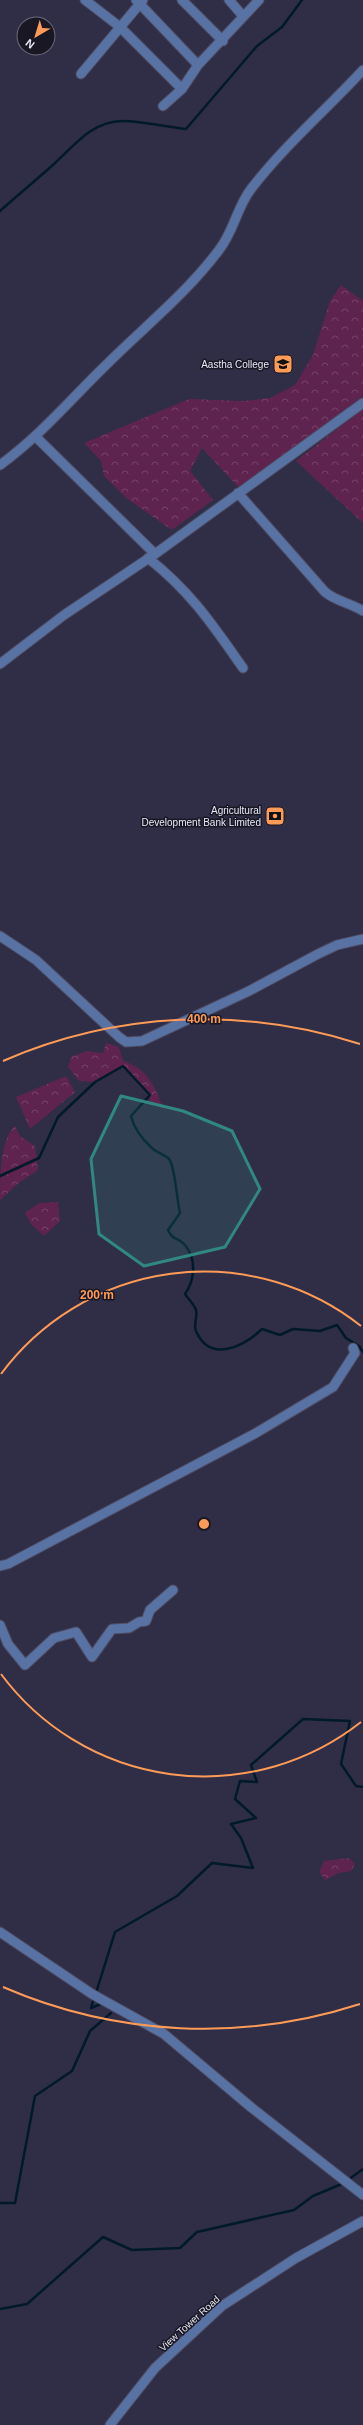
<svg xmlns="http://www.w3.org/2000/svg" width="363" height="2425" viewBox="0 0 363 2425" font-family="Arial,sans-serif">
	<style>
		.forest { fill: url(#forest-crowns) }
		.lines { fill: none; stroke-linecap: round; stroke-linejoin: round }
		.stream { stroke: #001a2b; stroke-width: 2.5 }
		.minor-casing { stroke: #4e4b63; stroke-width: 11 }
		.minor { stroke: #5772a3; stroke-width: 9 }
		.marked { fill: #308783; fill-opacity: 0.2; stroke: #308783; stroke-width: 3; stroke-linejoin: round }
		.ring { fill: none; stroke: #fe9c57; stroke-width: 2 }
		.labels { text-anchor: middle; stroke-width: 3; stroke-linejoin: round; paint-order: stroke }
		.poi-label { font-size: 10px; fill: #e9e8f9; stroke: #181723; text-anchor: end }
		.street-label { font-size: 10px; fill: #e9e8f9; stroke: #181723 }
		.centre { fill: #fe9c57; stroke: #181723; stroke-width: 2 }
		.ring-label { font-size: 12px; text-anchor: middle; font-weight: bold; fill: #fe9c57; stroke: #181723; stroke-width: 3; stroke-linejoin: round; paint-order: stroke }
	</style>
	<defs>
		<pattern id="forest-crowns" width="20" height="18" patternUnits="userSpaceOnUse"><rect width="20" height="18" fill="#5e234f"/><path d="M2 6a3 3 0 1 1 6 0M12 15a3 3 0 1 1 6 0" fill="none" stroke="#754369"/></pattern>
	</defs>
	<rect width="100%" height="100%" fill="#302d47"/>
	<path class="forest" d="M 341,285 L 363,301 L 363,396 C 321,427 282,461 238,487 L 202,448 L 190,471 L 213,500 L 172,530 L 126,498 L 104,476 L 101,461 L 84,443 L 189,399 L 244,401 L 270,398 L 295,385 L 313,355 L 330,301 Z
		M 363,409 L 363,523 L 296,461 Z
		M 106,1043 L 119,1047 L 123,1061 C 149,1069 154,1086 164,1109 L 149,1103 L 150,1095 L 123,1066 L 95,1082 L 79,1081 L 68,1067 L 71,1057 L 87,1051 L 103,1053 Z
		M 66,1076 L 75,1092 L 30,1129 L 16,1097 Z
		M 15,1126 L 20,1136 L 35,1146 L 38,1170 L 20,1182 L 0,1200 C 0,1177 0,1140 15,1126 Z
		M 58,1202 L 60,1221 L 44,1236 L 31,1224 L 25,1213 L 39,1203 Z
		M 349,1858 L 355,1864 L 351,1871 L 339,1873 L 325,1880 L 319,1872 L 324,1861 Z"/>
	<g class="lines">
		<path class="stream" d="M 0,211 C 18,195 36,180 54,164 C 73,147 92,121 122,121 C 142,121 165,127 186,129 L 257,46 L 282,27 L 302,0
			M 0,1176 L 39,1158 L 58,1117 L 95,1082 L 123,1066 L 150,1095 L 131,1116 C 134,1129 144,1141 153,1149 C 158,1153 165,1155 169,1159 C 175,1165 177,1202 180,1213 L 168,1230 C 173,1241 178,1237 184,1244 C 197,1258 195,1280 185,1294 C 188,1299 194,1304 196,1310 C 198,1316 193,1325 196,1331 C 210,1364 244,1346 262,1329 L 280,1335 L 293,1329 L 320,1331 L 337,1325 L 346,1338 L 359,1346 L 363,1352
			M 96,1993 L 115,1932 L 177,1896 L 212,1863 L 253,1868 L 241,1838 L 231,1824 L 256,1818 L 235,1799 L 240,1781 L 257,1782 L 251,1765 L 303,1719 L 350,1721 L 341,1764 L 356,1786 L 363,1787
			M 94,1998 L 91,2008 L 101,2004
			M 348,2180 L 363,2169
			M 0,2203 L 15,2203 L 35,2096 L 72,2071 L 90,2031 L 111,2013
			M 0,2309 L 27,2304 L 103,2237 L 132,2250 L 180,2248 L 197,2232 L 294,2210 L 313,2196 L 344,2183"/>
		<g class="minor-casing">
			<path id="minor" d="M 85,0 L 120,27 L 182,89
				M 136,0 L 198,65
				M 182,0 L 223,41
				M 229,0 L 243,16
				M 81,74 L 143,0
				M 163,106 L 182,89 L 198,65 L 259,0
				M 36,437 L 155,554
				M 0,465 C 40,436 70,400 105,366 C 144,327 186,294 219,250 C 234,231 237,207 251,189 C 284,146 326,110 363,70
				M 238,493 L 325,592 C 337,602 351,603 363,611
				M 148,558 C 191,592 212,624 243,668
				M 0,664 L 64,615 L 155,554 L 363,403
				M 0,936 L 36,960 L 119,1037 L 126,1042 L 142,1041 L 249,991 L 318,954 L 337,945 L 363,939
				M 0,1566 L 8,1564 L 256,1433 L 333,1387 L 355,1353 L 353,1348
				M 0,1625 L 8,1644 L 25,1665 L 54,1638 L 76,1632 L 92,1657 L 112,1629 L 129,1628 L 139,1622 L 146,1621 L 150,1610 L 173,1590
				M 0,1932 L 92,1994 L 164,2034 L 252,2108 L 363,2195
				M 110,2425 L 155,2368 L 222,2306 L 296,2258 L 363,2221"/>
		</g>
		<use href="#minor" class="minor"/>
	</g>
	<path class="marked" d="M 121,1096 L 183,1111 L 232,1131 L 260,1189 L 225,1247 L 144,1266 L 99,1234 L 91,1159 Z"/>
	<g class="ring">
		<path d="M361 1722A253 253 0 0 1 1 1674M1 1374A253 253 0 0 1 361 1326"/>
		<path d="M360 2004A505 505 0 0 1 3 1987M3 1061A505 505 0 0 1 360 1044"/>
	</g>
	<defs>
		<g id="school-square" transform="scale(1)"><rect x="-9" y="-9" width="18" height="18" rx="4" fill="#fe9c57" stroke="#181723"/><path d="M0-5L7-2L0 1L-7-2ZM-4 1L0 2.5L4 1V4Q0 6-4 4Z" fill="#111"/></g>
		<g id="bank-square" transform="scale(1)"><rect x="-9" y="-9" width="18" height="18" rx="4" fill="#fe9c57" stroke="#181723"/><path d="M-6-4H6V4H-6ZM0-2.3a2.3 2.3 0 1 0 0 4.6a2.3 2.3 0 1 0 0-4.6Z" fill="#111"/></g>
	</defs>
	<g fill-rule="evenodd">
		<use href="#school-square" x="283" y="364"/>
		<use href="#bank-square" x="275" y="816"/>
	</g>
	<g class="labels">
		<g class="poi-label">
			<text x="269" y="368">Aastha College</text>
			<text x="261" y="814">Agricultural<tspan x="261" dy="12">Development Bank Limited</tspan></text>
		</g>
		<g class="street-label">
			<text transform="translate(189 2323) rotate(-42)" y="4">View Tower Road</text>
		</g>
	</g>
	<circle cx="204" cy="1524" r="6" class="centre"/>
	<g class="ring-label">
		<text x="204" y="1023">400 m</text>
		<text x="97" y="1299">200 m</text>
	</g>
	<g transform="translate(36 36) rotate(218)"><circle r="19" fill="#181723" stroke="#6c6b79"/>
	<path d="M0-3L7 15L0 10L-7 15Z" fill="#fe9c57"/>
	<text y="-6" font-size="11" font-weight="bold" text-anchor="middle" fill="#e9e8f9">N</text>
	</g>
</svg>
